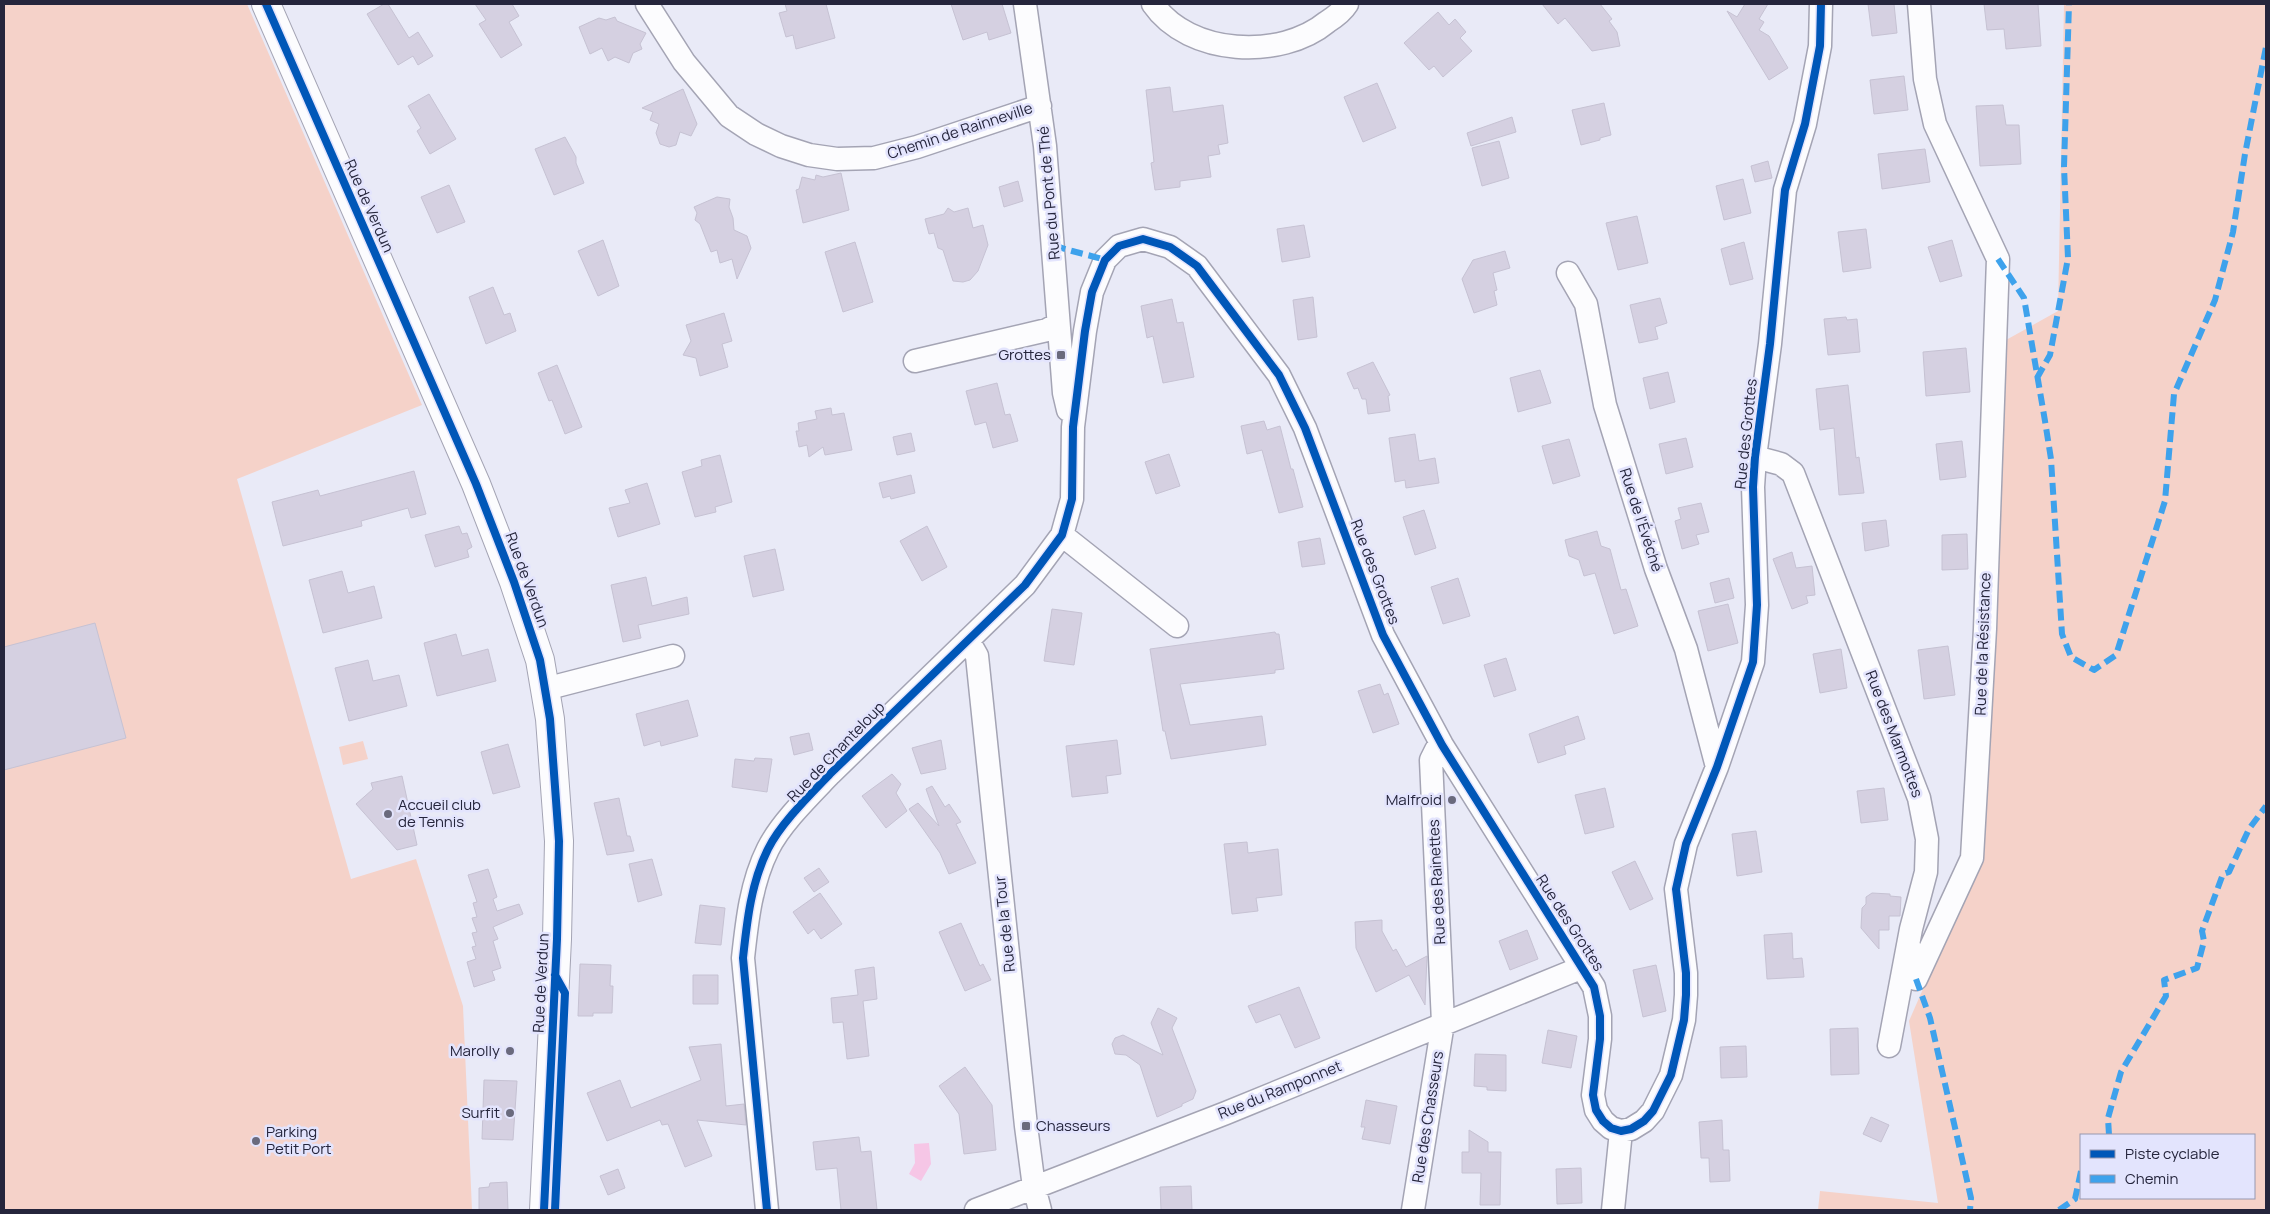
<svg xmlns="http://www.w3.org/2000/svg" width="2270" height="1214" viewBox="0 0 2270 1214" font-family="Manrope,sans-serif">
	<style>
		.green { fill: #f5d2c9; fill-rule: evenodd }
		.water { fill: #f6c6e6 }
		.building { fill: #d5d0e1; stroke: #c6c2d3 }
		.lines { fill: none; stroke-linecap: round; stroke-linejoin: round }
		.minor-casing { stroke: #a4a4b4; stroke-width: 25 }
		.secondary-casing { stroke: #a4a4b4; stroke-width: 30 }
		.minor { stroke: #fcfcfe; stroke-width: 22 }
		.secondary { stroke: #fcfcfe; stroke-width: 28 }
		.quiet { stroke: #3ea2ec; stroke-width: 6; stroke-dasharray: 12 6; stroke-linecap: butt }
		.cycleway-casing { stroke: #e3e4fd; stroke-width: 11 }
		.cycleway { stroke: #0057b8; stroke-width: 8 }
		.poi-dot { fill: #6a6a7d; stroke: #e3e4fd; stroke-width: 2 }
		.labels { text-anchor: middle; stroke-width: 5; stroke-linejoin: round; paint-order: stroke }
		.street-label { font-size: 15px; fill: #25253c; stroke: #e3e4fd }
		.poi-label { font-size: 15px; fill: #25253c; stroke: #e3e4fd; text-anchor: end }
	</style>
	<rect width="100%" height="100%" fill="#e9eaf7"/>
	<path class="green" d="M 4,4 L 247,4 L 422,405 L 237,479 L 351,879 L 416,859 L 463,1006 L 472,1210 L 4,1210 Z
		M 2064,4 L 2266,4 L 2266,1210 L 1818,1210 L 1820,1191 L 1938,1203 L 1909,1021 L 1979,861 L 2006,340 L 2058,311 ZM 2081,1135 L 2254,1135 L 2254,1198 L 2081,1198 Z
		M 363,741 L 368,759 L 343,765 L 339,747 Z"/>
	<path class="water" d="M 929,1143 L 931,1164 L 921,1181 L 909,1174 L 915,1163 L 914,1144 Z"/>
	<path class="building" d="M 384,4 L 388,4 L 409,38 L 418,32 L 433,56 L 418,65 L 413,56 L 398,65 L 367,14 Z
		M 475,4 L 512,4 L 519,16 L 509,22 L 522,45 L 501,58 L 479,24 L 486,20 Z
		M 785,4 L 826,4 L 835,38 L 796,49 L 793,35 L 786,37 L 779,13 L 787,11 Z
		M 951,4 L 1002,4 L 1011,33 L 989,40 L 987,32 L 963,40 Z
		M 1542,4 L 1600,4 L 1612,19 L 1609,21 L 1617,32 L 1620,46 L 1592,51 L 1565,18 L 1558,24 Z
		M 1745,4 L 1768,4 L 1759,19 L 1764,22 L 1759,30 L 1769,36 L 1788,68 L 1769,80 L 1727,11 L 1737,17 Z
		M 1868,4 L 1894,4 L 1897,33 L 1872,36 Z
		M 1984,4 L 2038,4 L 2041,46 L 2006,49 L 2004,29 L 1987,30 Z
		M 1438,12 L 1449,25 L 1455,19 L 1466,32 L 1460,38 L 1472,51 L 1443,77 L 1434,66 L 1429,70 L 1404,43 Z
		M 615,17 L 617,21 L 646,33 L 640,44 L 642,49 L 633,53 L 629,63 L 615,57 L 608,61 L 602,48 L 590,54 L 579,27 L 599,18 L 606,20 Z
		M 1904,76 L 1908,110 L 1874,114 L 1870,80 Z
		M 1377,83 L 1396,128 L 1363,142 L 1344,97 Z
		M 1170,87 L 1173,112 L 1223,105 L 1228,143 L 1218,145 L 1220,154 L 1208,156 L 1211,177 L 1180,181 L 1180,187 L 1155,190 L 1151,163 L 1154,162 L 1146,90 Z
		M 683,89 L 697,124 L 691,136 L 680,132 L 676,145 L 669,147 L 660,144 L 656,133 L 659,124 L 650,120 L 653,112 L 642,108 Z
		M 429,94 L 456,139 L 430,154 L 417,131 L 421,128 L 408,106 Z
		M 1604,103 L 1611,135 L 1600,138 L 1600,140 L 1581,145 L 1572,110 Z
		M 2003,105 L 2006,125 L 2019,125 L 2021,164 L 1980,166 L 1976,106 Z
		M 1512,117 L 1516,132 L 1471,146 L 1467,133 Z
		M 565,137 L 576,157 L 576,163 L 584,183 L 554,195 L 535,149 Z
		M 1499,141 L 1509,178 L 1482,186 L 1472,148 Z
		M 1925,149 L 1930,182 L 1882,189 L 1878,154 Z
		M 1768,161 L 1772,178 L 1755,182 L 1751,166 Z
		M 841,173 L 849,210 L 803,223 L 796,190 L 799,189 L 802,177 L 815,180 L 816,175 L 823,177 Z
		M 1743,179 L 1751,213 L 1724,220 L 1716,186 Z
		M 1018,181 L 1023,201 L 1004,207 L 999,187 Z
		M 449,185 L 465,222 L 437,233 L 421,197 Z
		M 717,197 L 730,199 L 729,207 L 733,218 L 734,230 L 747,236 L 751,248 L 737,279 L 732,259 L 720,263 L 717,250 L 711,252 L 700,224 L 695,220 L 697,213 L 694,207 Z
		M 948,208 L 954,212 L 968,208 L 973,228 L 983,225 L 988,245 L 978,271 L 970,280 L 963,282 L 953,281 L 943,250 L 938,248 L 934,233 L 929,234 L 925,219 L 944,214 Z
		M 1637,216 L 1648,263 L 1618,270 L 1606,223 Z
		M 1304,225 L 1310,257 L 1282,262 L 1277,229 Z
		M 1866,229 L 1871,268 L 1843,272 L 1838,232 Z
		M 603,240 L 619,286 L 598,296 L 578,251 Z
		M 1952,240 L 1962,276 L 1940,282 L 1928,247 Z
		M 855,242 L 873,302 L 843,312 L 825,252 Z
		M 1744,242 L 1753,279 L 1730,285 L 1721,249 Z
		M 1505,251 L 1510,268 L 1493,273 L 1497,290 L 1494,291 L 1497,305 L 1474,313 L 1462,279 L 1473,260 Z
		M 493,287 L 504,315 L 510,313 L 516,331 L 486,344 L 469,297 Z
		M 1313,297 L 1317,337 L 1298,340 L 1293,300 Z
		M 1660,298 L 1667,323 L 1655,327 L 1658,339 L 1639,343 L 1630,305 Z
		M 1172,299 L 1177,323 L 1183,322 L 1194,377 L 1163,383 L 1153,336 L 1147,338 L 1141,306 Z
		M 724,313 L 732,341 L 722,344 L 728,367 L 700,376 L 696,358 L 683,355 L 691,341 L 686,325 Z
		M 1846,317 L 1847,320 L 1857,319 L 1860,352 L 1828,355 L 1824,319 Z
		M 1966,348 L 1970,392 L 1926,396 L 1923,352 Z
		M 1373,362 L 1390,395 L 1388,396 L 1390,411 L 1368,414 L 1366,399 L 1362,399 L 1358,388 L 1354,389 L 1347,373 Z
		M 557,365 L 582,427 L 565,434 L 552,400 L 549,401 L 538,373 Z
		M 1540,370 L 1551,403 L 1518,412 L 1510,378 Z
		M 1668,372 L 1675,402 L 1650,409 L 1643,378 Z
		M 997,383 L 1005,415 L 1010,414 L 1018,441 L 993,448 L 986,422 L 975,425 L 966,391 Z
		M 1848,385 L 1856,458 L 1859,457 L 1864,493 L 1839,495 L 1834,428 L 1820,430 L 1816,389 Z
		M 831,408 L 832,415 L 844,413 L 852,450 L 825,455 L 823,447 L 809,457 L 807,445 L 799,447 L 796,431 L 799,431 L 798,423 L 817,419 L 815,411 Z
		M 1264,421 L 1267,430 L 1280,426 L 1291,469 L 1293,469 L 1303,507 L 1279,513 L 1262,450 L 1247,454 L 1241,426 Z
		M 911,433 L 915,451 L 897,455 L 893,437 Z
		M 1415,434 L 1419,461 L 1435,458 L 1439,483 L 1406,488 L 1405,480 L 1395,482 L 1389,438 Z
		M 1686,438 L 1693,467 L 1666,474 L 1659,444 Z
		M 1569,439 L 1580,476 L 1553,484 L 1542,446 Z
		M 1962,441 L 1966,477 L 1940,480 L 1936,444 Z
		M 1169,454 L 1180,486 L 1156,494 L 1145,462 Z
		M 720,455 L 732,502 L 715,507 L 716,512 L 695,517 L 682,472 L 702,466 L 701,460 Z
		M 414,471 L 426,514 L 411,518 L 408,508 L 361,521 L 362,526 L 283,546 L 272,502 L 318,490 L 320,496 Z
		M 911,475 L 915,493 L 891,499 L 890,496 L 883,498 L 879,483 Z
		M 647,483 L 660,524 L 618,537 L 609,508 L 630,503 L 625,490 Z
		M 1701,503 L 1709,532 L 1696,535 L 1699,544 L 1682,549 L 1675,521 L 1681,519 L 1678,508 Z
		M 1424,510 L 1436,548 L 1415,555 L 1403,517 Z
		M 1886,520 L 1889,546 L 1865,551 L 1862,523 Z
		M 459,526 L 462,534 L 467,533 L 472,547 L 467,550 L 469,557 L 435,567 L 425,535 Z
		M 927,526 L 947,567 L 922,581 L 900,541 Z
		M 1597,531 L 1601,546 L 1610,549 L 1621,590 L 1626,589 L 1638,626 L 1614,634 L 1595,573 L 1584,576 L 1579,560 L 1569,556 L 1565,540 Z
		M 1967,534 L 1968,569 L 1942,570 L 1942,535 Z
		M 1320,538 L 1325,564 L 1302,567 L 1298,542 Z
		M 775,549 L 784,590 L 753,597 L 744,556 Z
		M 1792,552 L 1796,568 L 1812,566 L 1815,595 L 1806,596 L 1808,603 L 1792,609 L 1773,559 Z
		M 342,571 L 348,593 L 374,586 L 382,618 L 323,633 L 309,580 Z
		M 646,577 L 652,606 L 687,597 L 689,614 L 638,625 L 641,638 L 623,642 L 611,585 Z
		M 1458,578 L 1470,616 L 1443,624 L 1431,587 Z
		M 1729,578 L 1734,598 L 1715,603 L 1710,583 Z
		M 1728,604 L 1738,643 L 1708,651 L 1698,611 Z
		M 1052,609 L 1082,613 L 1074,665 L 1044,661 Z
		M 95,623 L 126,738 L 4,770 L 4,647 Z
		M 1275,632 L 1276,634 L 1279,634 L 1284,669 L 1275,670 L 1275,673 L 1180,684 L 1190,725 L 1262,716 L 1266,745 L 1171,759 L 1165,731 L 1163,731 L 1150,649 Z
		M 456,634 L 462,656 L 488,649 L 496,681 L 437,696 L 424,643 Z
		M 1948,646 L 1955,695 L 1924,699 L 1918,650 Z
		M 1841,649 L 1847,688 L 1820,693 L 1813,654 Z
		M 1506,658 L 1516,690 L 1494,697 L 1484,665 Z
		M 368,660 L 373,681 L 399,675 L 407,706 L 349,721 L 335,668 Z
		M 1380,684 L 1384,695 L 1388,693 L 1399,724 L 1373,733 L 1358,691 Z
		M 688,700 L 698,736 L 661,746 L 660,741 L 644,746 L 636,714 Z
		M 1578,716 L 1585,739 L 1564,746 L 1566,754 L 1538,763 L 1529,734 Z
		M 809,733 L 813,750 L 794,755 L 790,737 Z
		M 941,740 L 946,769 L 921,774 L 912,748 Z
		M 1117,740 L 1121,774 L 1106,776 L 1108,793 L 1072,797 L 1066,746 Z
		M 508,744 L 520,787 L 493,794 L 481,752 Z
		M 755,758 L 772,759 L 767,792 L 732,787 L 735,759 L 754,761 Z
		M 892,774 L 901,784 L 896,793 L 907,811 L 886,828 L 862,796 Z
		M 402,776 L 417,845 L 397,850 L 356,804 L 373,789 L 371,783 Z
		M 932,786 L 945,807 L 949,804 L 961,822 L 956,824 L 976,863 L 949,874 L 940,853 L 909,809 L 918,803 L 939,826 L 926,789 Z
		M 1605,788 L 1614,827 L 1585,834 L 1575,795 Z
		M 1884,788 L 1888,820 L 1861,823 L 1857,791 Z
		M 619,798 L 627,836 L 630,836 L 634,851 L 607,855 L 594,803 Z
		M 1756,831 L 1762,872 L 1737,876 L 1732,834 Z
		M 1247,842 L 1248,853 L 1278,849 L 1282,895 L 1256,898 L 1258,911 L 1232,914 L 1224,844 Z
		M 652,859 L 662,895 L 638,902 L 629,864 Z
		M 1635,861 L 1653,899 L 1630,910 L 1612,872 Z
		M 819,868 L 829,882 L 814,892 L 804,878 Z
		M 488,869 L 497,897 L 493,899 L 497,911 L 519,904 L 523,914 L 493,927 L 498,939 L 493,941 L 501,968 L 492,971 L 495,980 L 474,987 L 467,962 L 476,959 L 472,947 L 476,946 L 472,933 L 477,932 L 472,918 L 477,917 L 473,903 L 477,902 L 468,875 Z
		M 820,893 L 842,924 L 821,939 L 814,929 L 808,934 L 793,912 Z
		M 1872,893 L 1890,894 L 1890,896 L 1901,897 L 1900,916 L 1889,916 L 1889,930 L 1879,930 L 1879,949 L 1861,928 L 1862,908 L 1866,904 L 1866,897 Z
		M 700,905 L 725,908 L 721,945 L 695,943 Z
		M 1382,920 L 1382,931 L 1393,951 L 1396,949 L 1406,967 L 1427,956 L 1425,1005 L 1409,975 L 1376,992 L 1356,948 L 1355,922 Z
		M 961,923 L 980,966 L 983,964 L 991,980 L 965,991 L 939,932 Z
		M 1527,930 L 1538,959 L 1510,970 L 1499,941 Z
		M 1792,933 L 1793,959 L 1802,958 L 1804,977 L 1767,979 L 1764,935 Z
		M 580,964 L 611,965 L 610,986 L 613,986 L 612,1013 L 593,1013 L 593,1016 L 578,1016 Z
		M 1656,965 L 1666,1011 L 1643,1017 L 1633,970 Z
		M 874,967 L 877,999 L 863,1001 L 869,1056 L 847,1059 L 843,1022 L 833,1023 L 831,998 L 858,995 L 855,970 Z
		M 693,975 L 718,975 L 718,1004 L 693,1004 Z
		M 1299,987 L 1320,1038 L 1295,1048 L 1280,1014 L 1256,1023 L 1248,1006 Z
		M 1158,1008 L 1177,1018 L 1172,1028 L 1196,1091 L 1193,1099 L 1182,1104 L 1182,1106 L 1157,1117 L 1140,1065 L 1126,1055 L 1115,1054 L 1112,1044 L 1115,1038 L 1123,1035 L 1163,1055 L 1151,1023 Z
		M 1858,1028 L 1859,1074 L 1831,1075 L 1830,1029 Z
		M 1548,1030 L 1577,1036 L 1571,1068 L 1542,1063 Z
		M 721,1044 L 726,1106 L 744,1104 L 746,1125 L 697,1120 L 712,1156 L 685,1167 L 668,1124 L 662,1125 L 660,1120 L 607,1141 L 587,1093 L 620,1080 L 631,1108 L 701,1080 L 689,1047 Z
		M 1746,1046 L 1747,1077 L 1721,1078 L 1720,1047 Z
		M 1475,1054 L 1506,1055 L 1506,1091 L 1487,1090 L 1487,1087 L 1474,1086 Z
		M 965,1067 L 992,1105 L 996,1150 L 964,1154 L 959,1114 L 939,1086 Z
		M 484,1080 L 517,1081 L 513,1140 L 482,1139 Z
		M 1366,1100 L 1397,1106 L 1390,1144 L 1362,1139 L 1365,1127 L 1361,1127 Z
		M 1871,1117 L 1889,1125 L 1881,1142 L 1863,1134 Z
		M 1722,1120 L 1723,1150 L 1729,1150 L 1730,1181 L 1710,1182 L 1709,1158 L 1701,1158 L 1699,1122 Z
		M 1469,1130 L 1488,1142 L 1488,1152 L 1501,1152 L 1500,1205 L 1480,1205 L 1481,1173 L 1462,1173 L 1462,1152 L 1469,1152 Z
		M 859,1137 L 861,1152 L 871,1151 L 877,1210 L 841,1210 L 837,1168 L 816,1170 L 813,1142 Z
		M 1581,1168 L 1582,1203 L 1557,1204 L 1556,1169 Z
		M 618,1169 L 625,1188 L 608,1195 L 600,1176 Z
		M 507,1182 L 508,1210 L 479,1210 L 479,1188 L 489,1187 L 490,1183 Z
		M 1191,1186 L 1192,1210 L 1161,1210 L 1160,1187 Z"/>
	<g class="lines">
		<g class="minor-casing">
			<path id="minor" d="M 647,4 L 684,62 L 729,116 L 756,134 L 781,146 L 809,155 L 837,159 L 874,158 L 917,147 L 1040,106
				M 1025,4 L 1045,146 L 1064,393 L 1068,410
				M 1153,4 C 1189,56 1281,60 1327,22 C 1335,17 1342,12 1347,4
				M 1568,273 L 1586,304 L 1605,405 L 1656,569 L 1686,649 L 1717,767
				M 915,361 L 1047,330 L 1058,324
				M 1755,457 L 1781,464 L 1793,473 L 1919,798 L 1927,839 L 1926,872 L 1911,929 L 1889,1046
				M 1062,535 L 1177,626
				M 968,640 L 977,656 L 1026,1126 L 1034,1187 L 1040,1210
				M 545,689 L 673,656
				M 1909,945 L 1909,972 L 1916,979 L 1972,858 L 1985,629 L 1998,259 L 1935,124 L 1925,79 L 1919,4
				M 767,1210 L 743,958 C 747,921 751,883 768,849 C 781,823 810,795 830,774 L 1025,585 L 1062,535 L 1072,499 L 1073,427 L 1085,331 L 1092,292 L 1105,260 L 1119,246 L 1143,239 L 1170,247 L 1197,266 L 1279,375 L 1305,428 L 1383,635 L 1442,745 L 1594,987 L 1600,1016 L 1600,1039 L 1593,1095 L 1596,1110 L 1603,1121 L 1611,1128 L 1621,1131 L 1631,1129 L 1644,1121 L 1653,1111 L 1671,1075 L 1684,1020 L 1686,995 L 1686,973 L 1676,889 L 1686,844 L 1717,767 L 1753,662 L 1757,605 L 1753,487 L 1755,457 L 1770,344 L 1785,190 L 1805,124 L 1820,46 L 1821,4
				M 976,1210 L 1226,1113 L 1583,967
				M 1413,1210 L 1443,1023 L 1431,760 L 1436,750 L 1442,745
				M 1613,1210 L 1621,1131"/>
		</g>
		<g class="secondary-casing">
			<path id="secondary" d="M 266,4 L 476,484 L 514,582 L 540,660 L 550,719 L 559,841 L 557,939 L 544,1210"/>
		</g>
		<use href="#minor" class="minor"/>
		<use href="#secondary" class="secondary"/>
		<path class="quiet" d="M 1054,245 C 1071,252 1087,254 1105,260
			M 1998,259 L 2024,298 L 2045,421 L 2051,459 L 2062,634 L 2071,657 L 2094,670 L 2116,655 L 2165,501 L 2174,394 L 2215,300 L 2233,232 L 2245,154 L 2266,47
			M 2037,378 L 2050,355 L 2068,258 L 2064,167 L 2069,4
			M 1916,979 L 1930,1018 L 1971,1198 L 1970,1210
			M 2109,1135 L 2108,1118 L 2121,1072 L 2166,996 L 2164,980 L 2197,968 L 2204,941 L 2202,931 L 2223,874 L 2229,872 L 2249,829 L 2266,806
			M 2059,1210 L 2075,1199 L 2081,1171"/>
		<g class="cycleway-casing">
			<path id="cycleway" d="M 266,4 L 476,484 L 514,582 L 540,660 L 550,719 L 559,841 L 557,939 L 544,1210
				M 555,1210 L 565,993 L 555,975
				M 767,1210 L 743,958 C 747,921 751,883 768,849 C 781,823 810,795 830,774 L 1025,585 L 1062,535 L 1072,499 L 1073,427 L 1085,331 L 1092,292 L 1105,260 L 1119,246 L 1143,239 L 1170,247 L 1197,266 L 1279,375 L 1305,428 L 1383,635 L 1442,745 L 1594,987 L 1600,1016 L 1600,1039 L 1593,1095 L 1596,1110 L 1603,1121 L 1611,1128 L 1621,1131 L 1631,1129 L 1644,1121 L 1653,1111 L 1671,1075 L 1684,1020 L 1686,995 L 1686,973 L 1676,889 L 1686,844 L 1717,767 L 1753,662 L 1757,605 L 1753,487 L 1755,457 L 1770,344 L 1785,190 L 1805,124 L 1820,46 L 1821,4"/>
		</g>
		<use href="#cycleway" class="cycleway"/>
	</g>
	<g class="poi-dot">
		<rect x="1056" y="350" width="10" height="10" rx="2.5"/>
		<circle cx="1452" cy="800" r="5"/>
		<circle cx="388" cy="814" r="5"/>
		<circle cx="510" cy="1051" r="5"/>
		<circle cx="510" cy="1113" r="5"/>
		<rect x="1021" y="1121" width="10" height="10" rx="2.5"/>
		<circle cx="256" cy="1141" r="5"/>
	</g>
	<g class="labels">
		<g class="street-label">
			<text transform="translate(960 131) rotate(-18)" y="5">Chemin de Rainneville</text>
			<text transform="translate(1049 193) rotate(-95)" y="5">Rue du Pont de Thé</text>
			<text transform="translate(369 206) rotate(66)" y="5">Rue de Verdun</text>
			<text transform="translate(1746 434) rotate(-84)" y="5">Rue des Grottes</text>
			<text transform="translate(1641 520) rotate(72)" y="5">Rue de l'Évéché</text>
			<text transform="translate(1375 572) rotate(69)" y="5">Rue des Grottes</text>
			<text transform="translate(527 580) rotate(70)" y="5">Rue de Verdun</text>
			<text transform="translate(1983 644) rotate(-88)" y="5">Rue de la Résistance</text>
			<text transform="translate(1894 734) rotate(69)" y="5">Rue des Marmottes</text>
			<text transform="translate(836 752) rotate(-46)" y="5">Rue de Chanteloup</text>
			<text transform="translate(1437 882) rotate(-93)" y="5">Rue des Rainettes</text>
			<text transform="translate(1570 923) rotate(57)" y="5">Rue des Grottes</text>
			<text transform="translate(1005 924) rotate(-96)" y="5">Rue de la Tour</text>
			<text transform="translate(541 983) rotate(-87)" y="5">Rue de Verdun</text>
			<text transform="translate(1280 1090) rotate(-22)" y="5">Rue du Ramponnet</text>
			<text transform="translate(1428 1117) rotate(-81)" y="5">Rue des Chasseurs</text>
		</g>
		<g class="poi-label">
			<text x="1051" y="360">Grottes</text>
			<text x="1442" y="805">Malfroid</text>
			<text x="398" y="810" text-anchor="start">Accueil club<tspan x="398" dy="17">de Tennis</tspan></text>
			<text x="500" y="1056">Marolly</text>
			<text x="500" y="1118">Surfit</text>
			<text x="1036" y="1131" text-anchor="start">Chasseurs</text>
			<text x="266" y="1137" text-anchor="start">Parking<tspan x="266" dy="17">Petit Port</tspan></text>
		</g>
	</g>
	<rect width="2270" height="1214" fill="none" stroke="#25253c" stroke-width="10"/>
	<rect x="2080" y="1134" width="175" height="65" fill="#e3e4fd" stroke="#9798b0"/>
	<rect x="2090" y="1150" width="25" height="8" fill="#0057b8" stroke="#9798b0"/>
	<text x="2125" y="1159" font-size="15" fill="#25253c">Piste cyclable</text>
	<rect x="2090" y="1175" width="25" height="8" fill="#3ea2ec" stroke="#9798b0"/>
	<text x="2125" y="1184" font-size="15" fill="#25253c">Chemin</text>
</svg>
